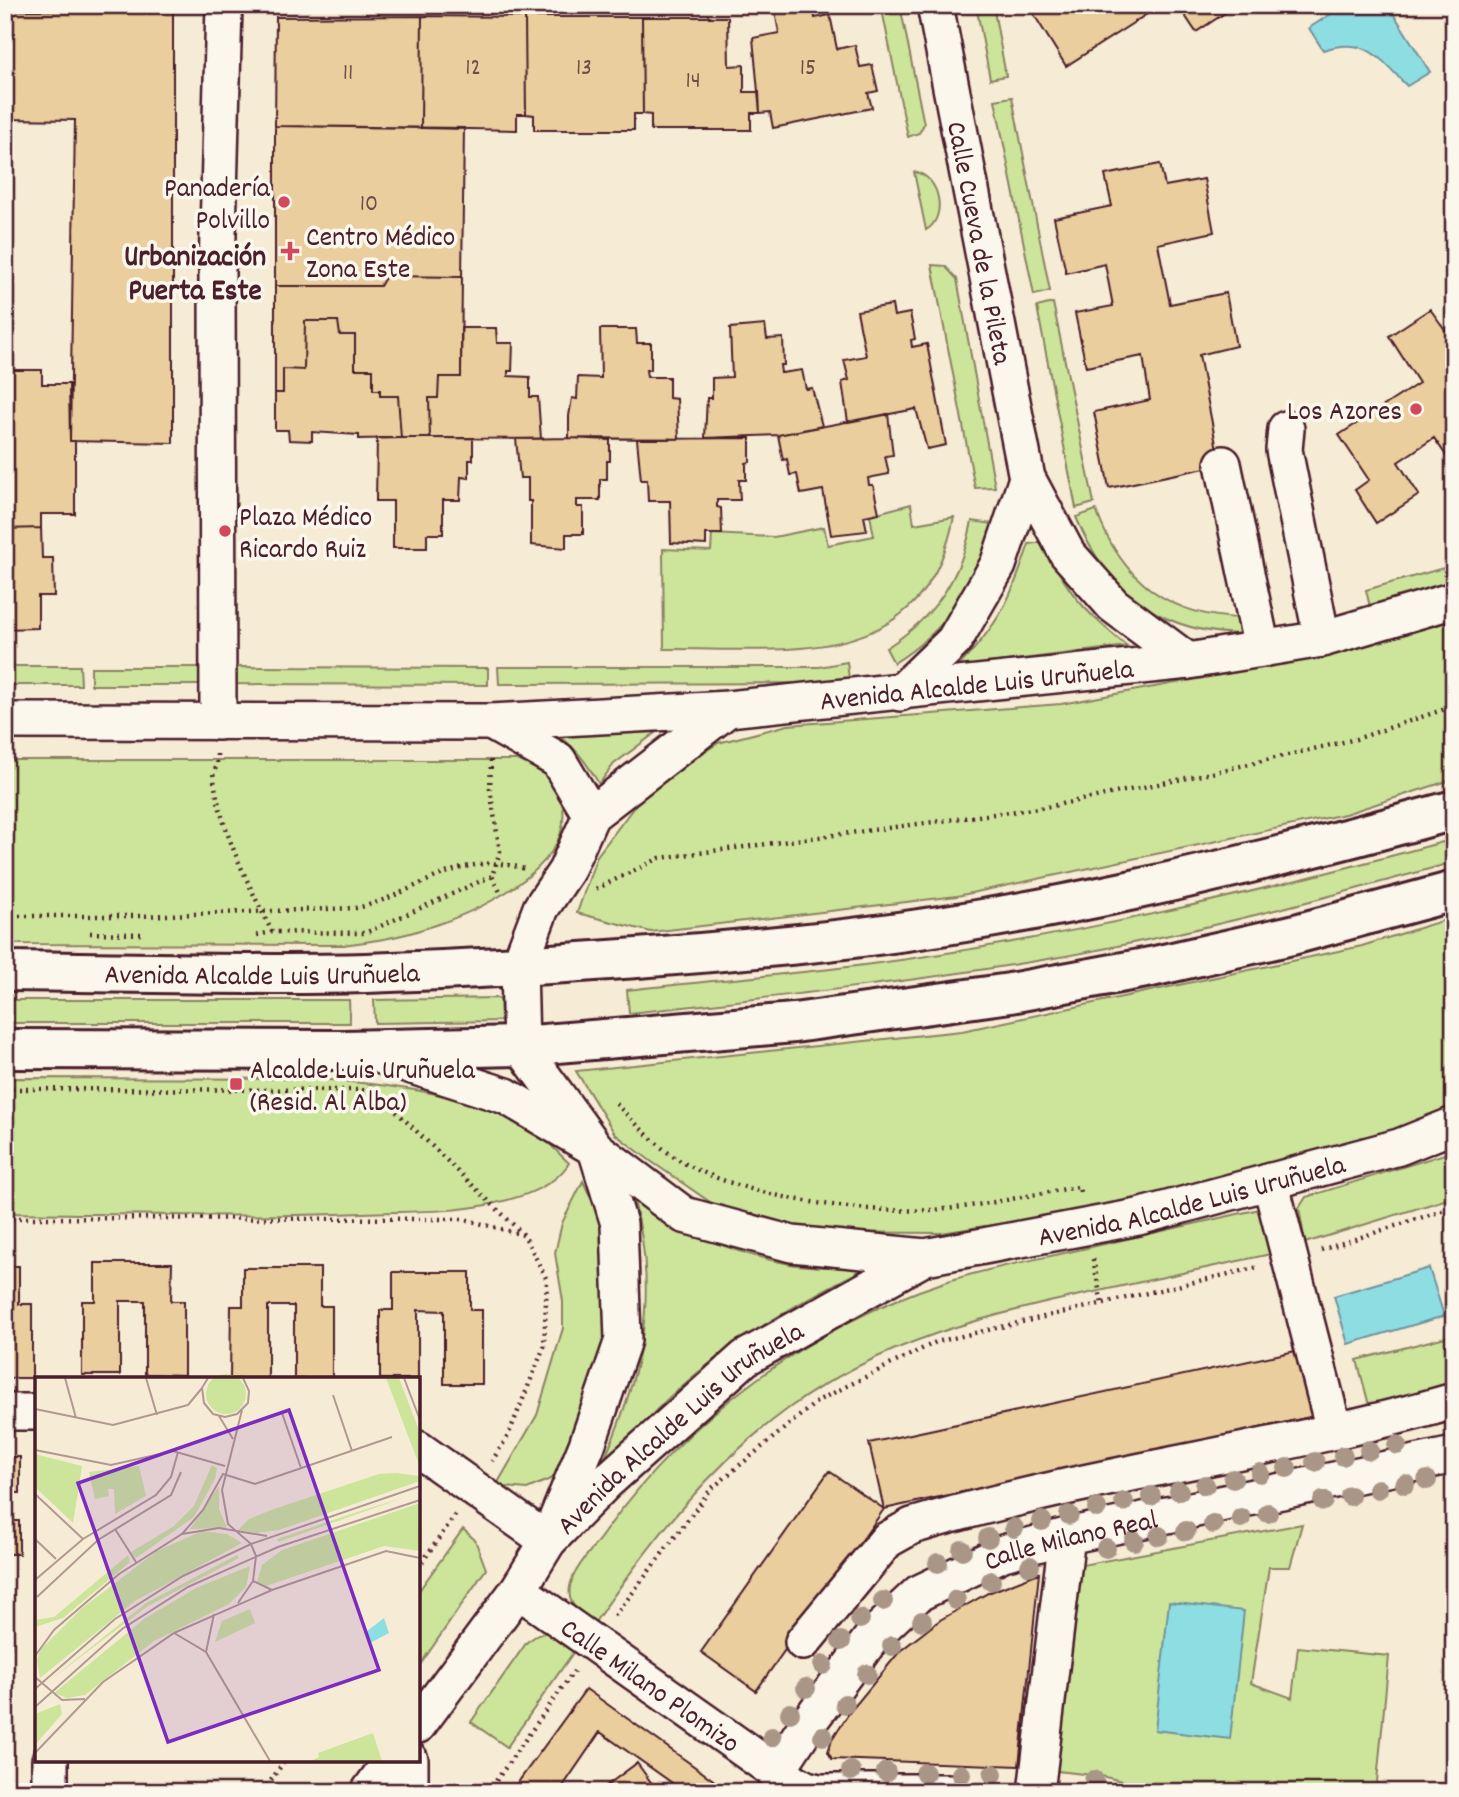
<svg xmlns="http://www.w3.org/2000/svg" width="1459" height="1797" viewBox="0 0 1459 1797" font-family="Dekko,sans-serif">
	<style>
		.green { fill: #cce59b; stroke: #8b8263; stroke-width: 2 }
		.water { fill: #8ddee3; stroke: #729299; stroke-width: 2 }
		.building { fill: #eace9e; stroke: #4a1f2b; stroke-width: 2 }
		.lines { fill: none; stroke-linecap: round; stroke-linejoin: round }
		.minor-casing { stroke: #4a1f2b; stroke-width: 40 }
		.major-casing { stroke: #4a1f2b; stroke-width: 44 }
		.path { stroke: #4a1f2b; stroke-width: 4.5; stroke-dasharray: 2 5; stroke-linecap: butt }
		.minor { stroke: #fbf7ec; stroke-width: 35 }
		.major { stroke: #fbf7ec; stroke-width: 38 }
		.tree { fill: #a99687 }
		.poi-dot { fill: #d1495b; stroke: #fbf7ec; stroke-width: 2.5 }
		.labels { text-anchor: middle; stroke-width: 7; stroke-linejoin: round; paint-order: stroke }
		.number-label { font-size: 24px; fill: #724b48 }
		.poi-label { font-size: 28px; fill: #4a1f2b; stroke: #fbf7ec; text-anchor: start }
		.street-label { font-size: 28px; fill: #4a1f2b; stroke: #fbf7ec }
		.neighbourhood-label { font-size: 30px; font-weight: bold; fill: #4a1f2b; stroke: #fbf7ec }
		.inset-road { fill: none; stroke: #b19991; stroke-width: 2 }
		.view { fill: #7b2cbf; fill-opacity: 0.15; stroke: #7b2cbf; stroke-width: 3.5 }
		.inset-edge { fill: none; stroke: #4a1f2b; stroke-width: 3.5 }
	</style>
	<rect width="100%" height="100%" fill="#f6ebd5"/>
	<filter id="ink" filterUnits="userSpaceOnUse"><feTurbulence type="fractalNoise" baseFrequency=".0143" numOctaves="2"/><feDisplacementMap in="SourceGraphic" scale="14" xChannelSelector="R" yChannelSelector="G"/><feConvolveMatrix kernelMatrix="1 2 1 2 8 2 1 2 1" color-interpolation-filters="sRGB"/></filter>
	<g filter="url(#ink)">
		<path class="green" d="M 881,5 L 900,5 L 924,124 L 919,133 L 908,137 Z
			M 976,5 L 993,5 L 1006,76 L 990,79 Z
			M 1012,97 L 1050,291 L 1034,295 L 995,100 Z
			M 914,172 C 940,175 948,218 926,230 Z
			M 932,265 L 945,266 L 957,279 L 995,487 L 975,488 Z
			M 1053,303 L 1094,503 L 1076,508 L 1037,307 Z
			M 911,504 L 914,524 L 954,517 C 923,673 786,648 664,649 L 663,549 L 711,551 L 712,534 L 774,537 L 824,527 L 828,545 L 874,536 L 870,515 Z
			M 1096,510 C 1121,580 1170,618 1246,618 L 1249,634 C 1164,635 1108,595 1076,517 Z
			M 972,521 L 994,524 C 979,584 947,630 894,663 L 886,648 C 935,617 961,578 972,521 Z
			M 1043,542 C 1068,594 1083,610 1127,646 L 958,667 C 999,623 1010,602 1029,544 Z
			M 1454,565 L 1454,584 L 1370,607 L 1366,590 Z
			M 1454,620 L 1454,779 L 1345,814 L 957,896 L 651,932 L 577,913 L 597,856 L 646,791 L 718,743 L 788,725 L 1061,704 L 1330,655 Z
			M 847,662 L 849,679 L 818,683 L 499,684 L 498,667 L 819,667 Z
			M 5,666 L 80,666 L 81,685 L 5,685 Z
			M 91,667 L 208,667 L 208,685 L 91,685 Z
			M 229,667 L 488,668 L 488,685 L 230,684 Z
			M 654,726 L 655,733 L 614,764 L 599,784 C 586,761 574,746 553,731 Z
			M 5,760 L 517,760 C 539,768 560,783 563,808 C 571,871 473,914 423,929 C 397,938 371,941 344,945 L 5,944 Z
			M 1454,839 L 1454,862 C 1326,898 1197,932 1066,956 C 921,981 775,997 629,1013 L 627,990 C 706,981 785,975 864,965 C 1064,939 1260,892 1454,839 Z
			M 1454,917 L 1454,1113 L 1118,1205 L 941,1233 L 800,1232 L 713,1204 L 652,1162 L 615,1134 L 576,1071 L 962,1031 L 1362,946 Z
			M 500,998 L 501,1021 L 375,1023 L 374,1000 Z
			M 5,1000 L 349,1000 L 350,1023 L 5,1023 Z
			M 5,1078 L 319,1079 C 392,1085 475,1093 537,1134 C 549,1142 559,1154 569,1163 C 552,1190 515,1199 486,1205 C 446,1213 403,1211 363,1213 C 244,1218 124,1214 5,1213 Z
			M 1454,1151 L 1454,1197 L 1305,1243 L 1299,1208 L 1306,1197 Z
			M 583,1181 L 603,1224 L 608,1322 L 597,1377 L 575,1437 L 553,1478 L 527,1489 L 496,1486 L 537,1415 L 563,1328 L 563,1301 L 555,1253 L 562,1223 Z
			M 634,1201 C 681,1231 734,1254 790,1264 C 814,1268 841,1267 866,1268 C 797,1303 732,1341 674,1393 C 646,1418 622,1449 597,1476 C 639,1384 661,1301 634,1201 Z
			M 1260,1209 L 1280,1252 C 1220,1265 1159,1278 1099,1291 C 990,1314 881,1341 789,1408 C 709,1466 651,1542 595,1622 C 589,1617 579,1612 574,1606 C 557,1583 592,1551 604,1533 C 687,1417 810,1326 945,1282 C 985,1269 1028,1261 1069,1252 C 1133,1238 1196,1223 1260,1209 Z
			M 1453,1335 L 1454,1383 L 1369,1405 L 1357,1360 Z
			M 1302,1524 L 1290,1567 L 1269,1567 L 1251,1683 L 1292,1698 L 1298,1647 L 1389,1656 L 1376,1792 L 1168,1792 L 1101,1776 L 1049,1770 L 1071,1567 Z
			M 463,1529 L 475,1540 L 486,1569 L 418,1668 L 418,1592 Z
			M 551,1632 L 577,1647 L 507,1747 L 471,1722 L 527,1642 L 539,1634 Z"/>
		<path class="water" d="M 1345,5 L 1388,5 L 1430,72 L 1407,86 C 1379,57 1366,36 1323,50 L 1309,28 Z
			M 1429,1268 L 1444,1316 L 1348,1344 L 1334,1296 Z
			M 1169,1602 L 1244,1611 L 1230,1739 L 1155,1730 Z"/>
		<path class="building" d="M 813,5 L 815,18 L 830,15 L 837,49 L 855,45 L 860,67 L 872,65 L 878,91 L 868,93 L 872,108 L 773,128 L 770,112 L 760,113 L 753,38 L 779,33 L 775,11 Z
			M 1028,5 L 1161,5 L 1066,66 Z
			M 1178,5 L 1237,5 L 1196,32 Z
			M 5,10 L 173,11 L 173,443 L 70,441 L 75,120 L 5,119 Z
			M 422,16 L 421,128 L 275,126 L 276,17 Z
			M 422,16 L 525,17 L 526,114 L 517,114 L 517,130 L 421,128 Z
			M 525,17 L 642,17 L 643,114 L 634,114 L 634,130 L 534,130 L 534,115 L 526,114 Z
			M 642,17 L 728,17 L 729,66 L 744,65 L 744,92 L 759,92 L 760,113 L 751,113 L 751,130 L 651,130 L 651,115 L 643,114 Z
			M 275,126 L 464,128 L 462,277 L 386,276 L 380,286 L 275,286 Z
			M 1160,164 L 1165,186 L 1204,179 L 1214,232 L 1158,244 L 1170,304 L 1226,293 L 1236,346 L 1199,355 L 1220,465 L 1109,488 L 1094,412 L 1150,400 L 1143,356 L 1086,367 L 1075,313 L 1113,306 L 1105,264 L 1066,273 L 1054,218 L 1112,206 L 1105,175 Z
			M 386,276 L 462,277 L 461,377 L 439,377 L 438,398 L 429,398 L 430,438 L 401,438 L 398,396 L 380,396 L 380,390 L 373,390 L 373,369 L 355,369 L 355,335 L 340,335 L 338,321 L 305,321 L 304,370 L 283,369 L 283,393 L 275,393 L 275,286 L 380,286 Z
			M 892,305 L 894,316 L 910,313 L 915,339 L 911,340 L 912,347 L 927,344 L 946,445 L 927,449 L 916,409 L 848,422 L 842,382 L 849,380 L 844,360 L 866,356 L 857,311 Z
			M 1430,309 L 1454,342 L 1454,467 L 1434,438 L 1398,462 L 1419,495 L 1376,523 L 1355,490 L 1369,480 L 1339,435 L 1419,383 L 1389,336 Z
			M 305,321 L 338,321 L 340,335 L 355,335 L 355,369 L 373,369 L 373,390 L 380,390 L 380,396 L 398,396 L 401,438 L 359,439 L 359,435 L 312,432 L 312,441 L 289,440 L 288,430 L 275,430 L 275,393 L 283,393 L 283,369 L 304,370 Z
			M 765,325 L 767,339 L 783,338 L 784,365 L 780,365 L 781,373 L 802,370 L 806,389 L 812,388 L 822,426 L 778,435 L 705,438 L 707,398 L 712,398 L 712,378 L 732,377 L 730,328 Z
			M 461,328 L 496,328 L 497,343 L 513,343 L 512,371 L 508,371 L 508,376 L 530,377 L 530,397 L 538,397 L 541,439 L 430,438 L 429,398 L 438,398 L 439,377 L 461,377 Z
			M 600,329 L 636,329 L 637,343 L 651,343 L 651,370 L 646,370 L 647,377 L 669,377 L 669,398 L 677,399 L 679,439 L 569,438 L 569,416 L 572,398 L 577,399 L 578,377 L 601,378 Z
			M 5,370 L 42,370 L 42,384 L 69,384 L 70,441 L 75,441 L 75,514 L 41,514 L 41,528 L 5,529 Z
			M 888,414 L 893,455 L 885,456 L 889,474 L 868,478 L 869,485 L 873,485 L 879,513 L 864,516 L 867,531 L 831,535 L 823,490 L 801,494 L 797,474 L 790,475 L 787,459 L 783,460 L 778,435 Z
			M 377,438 L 473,438 L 473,460 L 469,460 L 469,478 L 461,477 L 460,500 L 443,500 L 443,534 L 427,534 L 427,548 L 393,548 L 393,501 L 376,501 Z
			M 569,438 L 610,440 L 610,461 L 607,461 L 607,479 L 600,479 L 600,500 L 577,500 L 577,507 L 583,507 L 583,534 L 566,534 L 566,548 L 531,545 L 531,501 L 528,501 L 528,478 L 520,478 L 516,439 Z
			M 750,438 L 750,462 L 746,463 L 746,480 L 739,480 L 740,500 L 717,500 L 717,507 L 721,508 L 722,534 L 706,534 L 706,545 L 671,543 L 670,501 L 648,501 L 647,480 L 641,480 L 637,439 Z
			M 41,528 L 42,558 L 53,558 L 54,596 L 38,596 L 38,628 L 5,629 L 5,529 Z
			M 95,1263 L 172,1263 L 171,1301 L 184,1301 L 184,1375 L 145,1374 L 145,1301 L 120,1301 L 120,1375 L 82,1375 L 82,1301 L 95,1301 Z
			M 5,1266 L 19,1266 L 19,1304 L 32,1304 L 32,1378 L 5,1378 Z
			M 243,1268 L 320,1268 L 320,1306 L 332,1306 L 332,1379 L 294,1379 L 294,1306 L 268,1306 L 268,1379 L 230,1379 L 231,1306 L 243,1306 Z
			M 393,1272 L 470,1272 L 470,1310 L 482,1310 L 482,1384 L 444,1384 L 444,1311 L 418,1310 L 418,1379 L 380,1379 L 380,1310 L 393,1310 Z
			M 1300,1350 L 1315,1416 L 884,1509 L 869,1443 Z
			M 5,1457 L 20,1457 L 20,1493 L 5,1493 Z
			M 829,1471 L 884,1509 L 756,1691 L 701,1652 Z
			M 5,1521 L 19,1521 L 19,1554 L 5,1554 Z
			M 1039,1573 L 1019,1766 L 832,1759 L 828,1752 L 832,1739 L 849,1713 L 900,1651 L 940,1620 L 988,1593 Z
			M 5,1610 L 11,1610 L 11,1647 L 5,1647 Z
			M 5,1674 L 9,1674 L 10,1708 L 5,1708 Z
			M 586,1689 L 730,1792 L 685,1792 L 600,1732 L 559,1792 L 511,1792 Z
			M 5,1760 L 8,1760 L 8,1792 L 5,1792 Z
			M 637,1763 L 658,1792 L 598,1792 Z"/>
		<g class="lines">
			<g class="minor-casing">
				<g id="minor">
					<path id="s1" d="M 935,5 L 1027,478 L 1067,553 L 1113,605 L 1188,661"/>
					<path d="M 1286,429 L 1284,450 L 1322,639"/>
					<path d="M 1223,464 L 1262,649"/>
					<path d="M 900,693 L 954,641 L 998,565 L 1027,478"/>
					<path id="s2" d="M 5,721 L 491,722 L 728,709 L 1188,661 L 1322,639 L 1454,600"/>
					<path d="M 218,722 L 217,272 L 224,5"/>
					<path d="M 491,722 L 558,760 L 591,815"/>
					<path id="s3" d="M 372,1053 L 506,1096 L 596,1149 L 684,1215 L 792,1244 L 925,1257 L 1138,1217 L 1399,1147 L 1454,1125"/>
					<path d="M 1270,1181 L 1334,1430"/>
					<path d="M 5,1412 L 37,1412"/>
					<path id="s4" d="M 418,1449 L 548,1541 L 606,1482 L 745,1358 L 925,1257"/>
					<path id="s5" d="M 518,1590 L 776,1772 L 806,1789 L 819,1792 L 948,1792"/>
					<path d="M 803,1642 L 887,1540 L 912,1526 C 1089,1473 1276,1452 1454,1401"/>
					<path d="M 418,1725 L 518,1590 L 548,1541 L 587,1445 L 623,1340 L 619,1224 L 596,1149 L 521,1046 L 519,966 L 541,908 L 566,871 L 591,815 L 728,709"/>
					<path d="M 50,1760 L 50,1791"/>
					<path id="s6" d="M 776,1772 L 811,1719 L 873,1636 L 919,1593 L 1003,1553 L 1067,1536 L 1454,1455"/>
					<path d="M 369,1792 L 392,1760"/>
					<path d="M 410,1792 L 410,1760"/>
					<path d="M 1036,1792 L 1067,1536"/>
				</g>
			</g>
			<g class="major-casing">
				<g id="major">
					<path id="s7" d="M 5,971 C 125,972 246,976 366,973 C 510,968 655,958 799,944 C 1021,922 1239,869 1454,810"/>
					<path d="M 5,1049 L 344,1050 L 521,1046 L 794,1023 L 1010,993 L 1151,967 L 1292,935 L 1454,891"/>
				</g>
			</g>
			<path class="path" d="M 217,754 L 217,766 L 213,773 C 220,831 247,880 272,932
				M 491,760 L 490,789 L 500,852 L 492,876 L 501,894
				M 596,889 L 660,858 L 1047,807 L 1211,773 L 1356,739 L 1454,706
				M 5,916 L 138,916 L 356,908 C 415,896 462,846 527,870
				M 90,933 L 141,934
				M 257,935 L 272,932 L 365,933 L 492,876
				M 5,1089 L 362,1090 L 377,1093 L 524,1235 L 547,1280 L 544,1347 L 508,1436 L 492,1461
				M 616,1104 C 636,1123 656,1146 679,1160 C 740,1197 861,1214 932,1210 C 981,1207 1031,1194 1079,1187 L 1080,1192
				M 5,1218 L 464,1219 L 523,1235
				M 1321,1250 L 1454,1207
				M 1093,1259 L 1102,1304
				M 418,1568 L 456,1514
				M 615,1616 L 711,1489 L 819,1400 L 936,1342 L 1259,1267
				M 263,1792 L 285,1760
				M 488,1792 L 574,1671
				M 1439,1792 L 1454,1765"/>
			<use href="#minor" class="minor"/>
			<use href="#major" class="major"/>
		</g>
		<g class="tree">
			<circle cx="1397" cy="1445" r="10"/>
			<circle cx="1369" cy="1450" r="10"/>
			<circle cx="1343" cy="1456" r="10"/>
			<circle cx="1315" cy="1462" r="10"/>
			<circle cx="1287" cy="1468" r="10"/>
			<circle cx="1260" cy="1473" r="10"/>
			<circle cx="1233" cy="1479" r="10"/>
			<circle cx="1427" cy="1480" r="10"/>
			<circle cx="1405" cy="1484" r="10"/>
			<circle cx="1205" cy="1485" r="10"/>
			<circle cx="1378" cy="1489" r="10"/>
			<circle cx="1179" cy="1491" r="10"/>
			<circle cx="1151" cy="1496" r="10"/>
			<circle cx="1350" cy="1496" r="10"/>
			<circle cx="1323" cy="1501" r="10"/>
			<circle cx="1124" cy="1502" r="10"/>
			<circle cx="1097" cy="1508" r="10"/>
			<circle cx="1268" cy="1513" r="10"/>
			<circle cx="1069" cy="1515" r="10"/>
			<circle cx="1241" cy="1518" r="10"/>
			<circle cx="1042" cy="1521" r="10"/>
			<circle cx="1213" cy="1524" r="10"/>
			<circle cx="1014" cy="1528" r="10"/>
			<circle cx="1186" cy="1531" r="10"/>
			<circle cx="1159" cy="1536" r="10"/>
			<circle cx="988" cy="1538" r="10"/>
			<circle cx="1134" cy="1541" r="10"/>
			<circle cx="1106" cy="1548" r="10"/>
			<circle cx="962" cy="1550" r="10"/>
			<circle cx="938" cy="1563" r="10"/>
			<circle cx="1030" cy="1566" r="10"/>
			<circle cx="991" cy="1581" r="10"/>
			<circle cx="956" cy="1600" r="10"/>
			<circle cx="883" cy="1601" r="10"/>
			<circle cx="860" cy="1619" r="10"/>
			<circle cx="922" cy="1621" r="10"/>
			<circle cx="841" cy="1641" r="10"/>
			<circle cx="892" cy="1646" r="10"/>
			<circle cx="823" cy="1665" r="10"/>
			<circle cx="867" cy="1674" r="10"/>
			<circle cx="806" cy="1688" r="10"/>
			<circle cx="845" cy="1704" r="10"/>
			<circle cx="790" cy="1713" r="10"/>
			<circle cx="823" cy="1736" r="10"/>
			<circle cx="772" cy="1737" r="10"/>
			<circle cx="851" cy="1771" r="10"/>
			<circle cx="886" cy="1772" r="10"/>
			<circle cx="925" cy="1773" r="10"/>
			<circle cx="961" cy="1774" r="10"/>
			<circle cx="993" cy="1774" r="10"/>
			<circle cx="1094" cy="1780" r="10"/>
		</g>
	</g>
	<g class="poi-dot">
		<circle cx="284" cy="202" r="7"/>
		<path d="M286.5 240.5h7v7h7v7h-7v7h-7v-7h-7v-7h7z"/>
		<circle cx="1416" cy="409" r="7"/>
		<circle cx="225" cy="531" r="7"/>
		<rect x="229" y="1077" width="14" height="14" rx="3.5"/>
	</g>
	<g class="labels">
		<g class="number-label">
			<text x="473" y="74">12</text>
			<text x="584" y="74">13</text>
			<text x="808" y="74">15</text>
			<text x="348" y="79">11</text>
			<text x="693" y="87">14</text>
			<text x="369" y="210">10</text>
		</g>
		<g class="poi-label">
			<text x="270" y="196" text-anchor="end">Panadería<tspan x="270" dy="32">Polvillo</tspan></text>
			<text x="306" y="245">Centro Médico<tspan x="306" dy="32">Zona Este</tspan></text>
			<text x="1402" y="419" text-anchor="end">Los Azores</text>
			<text x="239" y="525">Plaza Médico<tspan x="239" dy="32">Ricardo Ruiz</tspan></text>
			<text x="250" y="1078">Alcalde Luis Uruñuela<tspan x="250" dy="32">(Resid. Al Alba)</tspan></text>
		</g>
		<g class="street-label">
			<text dy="10" stroke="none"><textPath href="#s1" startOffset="242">Calle Cueva de la Pileta</textPath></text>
			<text dy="10" stroke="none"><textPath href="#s2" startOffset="973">Avenida Alcalde Luis Uruñuela</textPath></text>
			<text dy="10" stroke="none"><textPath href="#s7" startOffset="257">Avenida Alcalde Luis Uruñuela</textPath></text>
			<text dy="10" stroke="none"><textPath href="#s3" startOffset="873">Avenida Alcalde Luis Uruñuela</textPath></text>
			<text dy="10" stroke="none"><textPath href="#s4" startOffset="334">Avenida Alcalde Luis Uruñuela</textPath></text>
			<text dy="10" stroke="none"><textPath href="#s6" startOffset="392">Calle Milano Real</textPath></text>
			<text dy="10" stroke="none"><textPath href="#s5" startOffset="163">Calle Milano Plomizo</textPath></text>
		</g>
		<g class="neighbourhood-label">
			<text x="195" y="265">Urbanización<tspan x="195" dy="34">Puerta Este</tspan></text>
		</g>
	</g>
	<g transform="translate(35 1377)">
		<rect width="385" height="385" fill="#f6ebd5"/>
		<path d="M171 17a20 20 0 1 1 40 0a20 20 0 1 1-40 0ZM 351,1 L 364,1 L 385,56 L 385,90 ZM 0,77 L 47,89 L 38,146 L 0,110 ZM 177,88 L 182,91 L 180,102 L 159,140 L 101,181 L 96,175 L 139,149 L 159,129 ZM 104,89 L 111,119 L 80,137 L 79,112 L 73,112 L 74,119 L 60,122 L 54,95 ZM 361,96 L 385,99 L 385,104 L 244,153 L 221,156 L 203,153 L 214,142 L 236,133 L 344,97 ZM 184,109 L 184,132 L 192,151 L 155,152 ZM 368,121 L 243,165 L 242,162 L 325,134 ZM 385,126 L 385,174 L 349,169 L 231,209 L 222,205 L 227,188 L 247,173 ZM 167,154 L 192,157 L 207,166 L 100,224 L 5,301 L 2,283 L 5,273 L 46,232 L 122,174 ZM 93,178 L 95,185 L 28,241 L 0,250 L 0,243 L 19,240 ZM 202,178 L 204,181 L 113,229 L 15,303 L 111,226 ZM 215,189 L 211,210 L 194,227 L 119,264 L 50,318 L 32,321 L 19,316 L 109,242 L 161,211 ZM 215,232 L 220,246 L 180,265 L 187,244 ZM 25,327 L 27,337 L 0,368 L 0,337 ZM 338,356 L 347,384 L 276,384 L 284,380 L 283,376 Z" fill="#cce59b"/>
		<path d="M 349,241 L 354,256 L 335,266 L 331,255 Z" fill="#8ddee3"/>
		<path class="inset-road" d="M 30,1 L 41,41M 111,1 L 122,38M 173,1 L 167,11 L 169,26 L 178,37 L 190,40 L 202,37 L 213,26 L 214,14 L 208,1M 369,1 L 385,43M 298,18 L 317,74M 153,28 L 167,11M 0,32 L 78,48 L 153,28M 247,36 L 266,91M 184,39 L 198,62M 0,73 L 76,88 L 138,74 L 190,89M 0,117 L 48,162M 80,152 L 101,185M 147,157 L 168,133 L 188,97 L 220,107 L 357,60M 0,162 L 21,182M 0,203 L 48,162 L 121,118 L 136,100 L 143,75M 218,204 L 237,213M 2,220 L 63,163 L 136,118 L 146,95M 203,226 L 218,204 L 221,179 L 216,167 L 193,147 L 187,113 L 207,33M 139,256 L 171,275 L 235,384M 171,275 L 179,237M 0,279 L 19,253 L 84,197 L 147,157 L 184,151 L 232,159M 0,300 L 27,323 L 50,322M 0,312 L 80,242 L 148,199 L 216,167 L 385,109M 0,330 L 87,252 L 153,210 L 243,170 L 385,123M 0,376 L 68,305 L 139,256 L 237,213 L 351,174 L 385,181"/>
		<path class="view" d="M 254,33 L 344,293 L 133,365 L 43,106 Z"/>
		<rect width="385" height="385" class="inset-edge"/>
	</g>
	<rect width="1459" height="1797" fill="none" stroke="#fbf7ec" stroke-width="28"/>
	<rect x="14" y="14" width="1431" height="1769" fill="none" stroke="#4a1f2b" stroke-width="2.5" filter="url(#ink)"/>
</svg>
